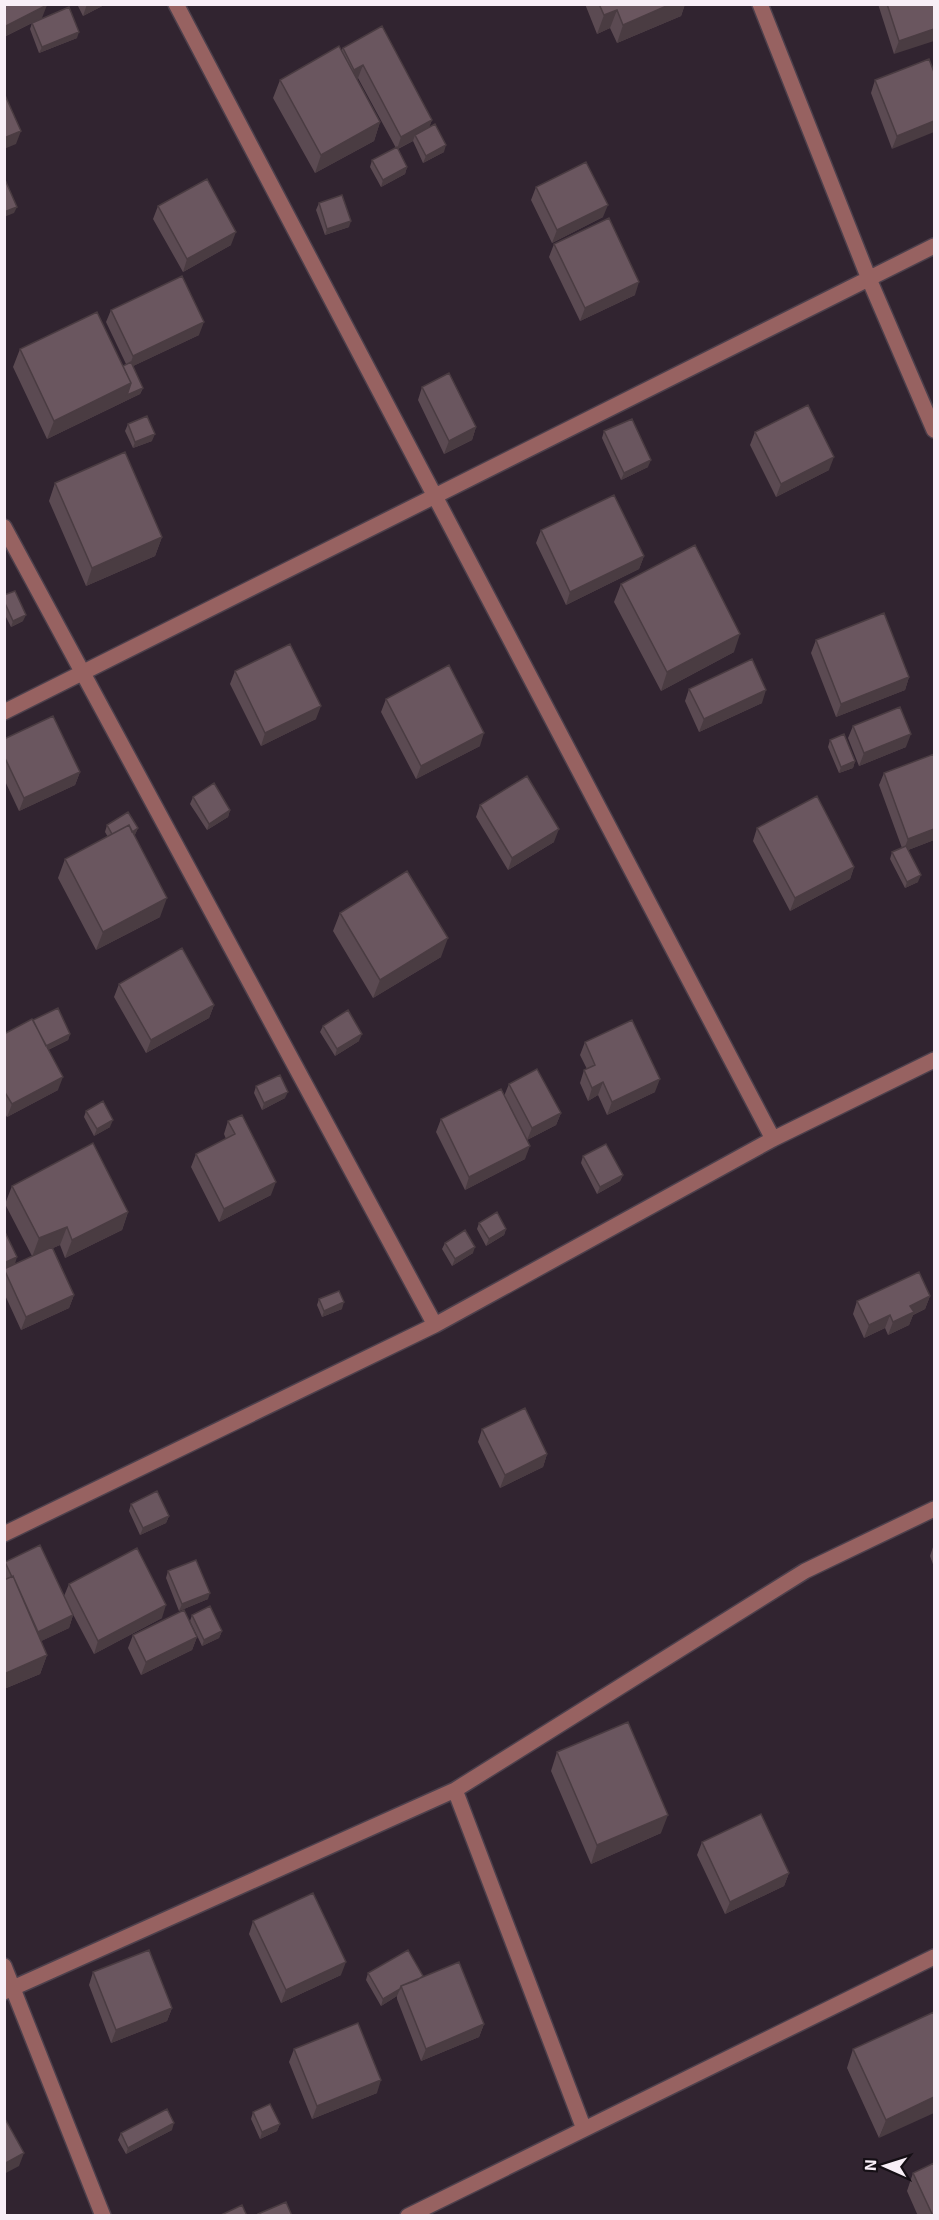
<svg xmlns="http://www.w3.org/2000/svg" width="939" height="2220" viewBox="0 0 939 2220" font-family="'Exo 2',sans-serif">
	<style>
		.lines { fill: none; stroke-linecap: round; stroke-linejoin: round }
		.minor-casing { stroke: #4d404c; stroke-width: 18 }
		.minor { stroke: #976261; stroke-width: 15 }
		.wall { fill: #5b4a52 }
		.shaded-wall { fill: #4a3c42 }
		.building { fill: #6a565f; stroke: #4a3c42; stroke-width: 1.5 }
	</style>
	<rect width="100%" height="100%" fill="#312430"/>
	<g class="lines">
		<g class="minor-casing">
			<path id="minor" d="M 176,4 L 773,1139
				M 760,4 L 869,279 L 934,430
				M 4,527 L 435,1325
				M 4,712 L 934,246
				M 4,1534 L 435,1325 L 773,1139 L 934,1060
				M 455,1790 L 584,2129
				M 4,1966 L 103,2216
				M 4,1992 L 455,1790 L 805,1571 L 934,1509
				M 408,2216 L 934,1957"/>
		</g>
		<use href="#minor" class="minor"/>
	</g>
	<path class="wall" d="M 4,4 L 42,18 L 34,22 L 77,38 L 39,53 L 30,29 L 32,23 L 4,37 Z
		M 77,4 L 106,4 L 83,16 Z
		M 585,4 L 685,4 L 681,16 L 617,43 L 610,28 L 597,34 Z
		M 878,4 L 934,4 L 894,54 Z
		M 343,48 L 432,120 L 429,127 L 444,152 L 423,163 L 413,141 L 398,149 L 407,167 L 405,174 L 381,187 L 370,167 L 372,160 L 396,148 L 358,78 L 357,79 L 380,122 L 374,141 L 315,173 L 273,98 L 280,80 L 341,51 Z
		M 934,72 L 892,149 L 871,93 L 875,80 Z
		M 536,187 L 603,217 L 552,243 L 531,200 Z
		M 319,203 L 349,227 L 325,235 L 316,210 Z
		M 158,206 L 231,245 L 183,272 L 153,219 Z
		M 554,244 L 635,295 L 580,321 L 549,257 Z
		M 111,310 L 199,335 L 133,366 L 143,388 L 140,394 L 47,439 L 13,367 L 20,349 L 123,366 L 126,364 L 106,322 Z
		M 422,387 L 476,427 L 472,440 L 444,454 L 418,400 Z
		M 128,424 L 152,441 L 133,448 L 125,431 Z
		M 604,431 L 648,467 L 621,480 L 602,438 Z
		M 755,432 L 829,470 L 776,497 L 750,445 Z
		M 55,483 L 162,537 L 155,556 L 86,586 L 49,501 Z
		M 541,530 L 644,556 L 639,569 L 566,605 L 536,543 Z
		M 621,584 L 734,652 L 661,691 L 614,602 Z
		M 4,595 L 23,621 L 11,627 L 4,613 Z
		M 816,640 L 909,677 L 905,690 L 836,717 L 811,653 Z
		M 235,671 L 316,719 L 261,746 L 230,684 Z
		M 689,689 L 762,703 L 699,732 L 685,701 Z
		M 386,699 L 480,746 L 416,779 L 381,712 Z
		M 853,726 L 906,747 L 859,766 L 848,738 Z
		M 4,739 L 80,772 L 75,785 L 19,811 L 4,779 Z
		M 830,740 L 855,761 L 853,768 L 839,773 L 828,747 Z
		M 884,773 L 934,840 L 908,850 L 918,882 L 905,888 L 890,859 L 892,852 L 902,848 L 879,785 Z
		M 193,797 L 230,810 L 228,817 L 207,830 L 190,804 Z
		M 480,805 L 554,842 L 508,870 L 476,817 Z
		M 107,825 L 138,828 L 134,836 L 160,917 L 96,950 L 58,878 L 65,859 L 108,837 L 105,832 Z
		M 757,828 L 854,867 L 850,879 L 790,911 L 753,841 Z
		M 340,913 L 441,957 L 373,998 L 333,931 Z
		M 119,984 L 214,1005 L 209,1018 L 146,1053 L 114,997 Z
		M 33,1020 L 70,1034 L 68,1040 L 48,1050 L 58,1090 L 7,1117 L 4,1112 L 4,1034 Z
		M 323,1026 L 359,1041 L 335,1056 L 320,1032 Z
		M 585,1042 L 655,1092 L 607,1115 L 598,1095 L 588,1101 L 580,1083 L 584,1070 L 587,1069 L 580,1055 Z
		M 509,1084 L 561,1113 L 556,1125 L 527,1140 L 525,1159 L 465,1190 L 436,1132 L 441,1119 L 504,1096 Z
		M 256,1086 L 285,1098 L 262,1110 L 254,1093 Z
		M 86,1111 L 110,1127 L 94,1136 L 84,1117 Z
		M 228,1121 L 271,1195 L 219,1222 L 191,1167 L 196,1154 L 226,1139 L 224,1134 Z
		M 583,1156 L 623,1175 L 620,1181 L 597,1194 L 581,1163 Z
		M 12,1186 L 128,1212 L 122,1230 L 65,1258 L 60,1245 L 53,1248 L 74,1295 L 69,1308 L 21,1330 L 4,1293 L 4,1269 L 32,1256 L 5,1204 Z
		M 479,1223 L 506,1229 L 504,1235 L 486,1246 L 477,1229 Z
		M 445,1243 L 473,1253 L 452,1266 L 442,1249 Z
		M 930,1296 L 925,1309 L 913,1315 L 909,1325 L 888,1335 L 885,1328 L 864,1338 L 853,1314 L 857,1301 Z
		M 319,1299 L 342,1309 L 322,1317 L 317,1305 Z
		M 482,1429 L 547,1454 L 543,1467 L 500,1488 L 478,1442 Z
		M 131,1504 L 169,1516 L 166,1523 L 140,1535 L 129,1511 Z
		M 934,1544 L 934,1567 L 930,1556 Z
		M 5,1562 L 64,1596 L 69,1584 L 162,1618 L 94,1654 L 67,1603 L 73,1615 L 69,1628 L 41,1641 L 47,1655 L 40,1674 L 4,1689 Z
		M 168,1571 L 208,1599 L 179,1611 L 166,1578 Z
		M 192,1615 L 222,1631 L 219,1638 L 202,1646 L 190,1621 Z
		M 133,1635 L 197,1637 L 192,1650 L 141,1675 L 128,1648 Z
		M 557,1752 L 661,1833 L 591,1864 L 551,1771 Z
		M 702,1842 L 789,1873 L 784,1886 L 725,1914 L 697,1855 Z
		M 253,1921 L 341,1975 L 281,2003 L 249,1934 Z
		M 93,1972 L 172,2008 L 167,2021 L 111,2043 L 89,1985 Z
		M 368,1973 L 423,1977 L 484,2024 L 479,2037 L 421,2061 L 397,1999 L 397,1996 L 381,2006 L 366,1980 Z
		M 934,2012 L 879,2138 L 847,2068 L 853,2049 Z
		M 294,2049 L 377,2093 L 312,2119 L 289,2062 Z
		M 253,2112 L 280,2124 L 277,2131 L 260,2139 L 251,2119 Z
		M 172,2130 L 126,2154 L 118,2140 L 121,2133 Z
		M 913,2173 L 934,2216 L 918,2216 L 907,2191 Z"/>
	<path class="shaded-wall" d="M 87,4 L 106,4 L 83,16 Z
		M 671,4 L 685,4 L 681,16 L 617,43 L 623,25 Z
		M 47,5 L 42,18 L 4,37 L 4,27 Z
		M 617,10 L 610,28 L 597,34 L 604,15 Z
		M 934,29 L 934,41 L 894,54 L 899,41 Z
		M 79,32 L 77,38 L 39,53 L 42,47 Z
		M 363,65 L 358,78 L 349,83 L 354,70 Z
		M 432,120 L 427,133 L 415,135 L 413,141 L 397,149 L 401,137 Z
		M 934,121 L 934,132 L 892,149 L 897,136 Z
		M 380,122 L 374,141 L 315,173 L 321,155 Z
		M 21,131 L 16,144 L 4,149 L 4,138 Z
		M 446,145 L 444,152 L 423,163 L 426,156 Z
		M 407,167 L 405,174 L 381,187 L 383,180 Z
		M 608,205 L 603,217 L 552,243 L 557,230 Z
		M 17,207 L 14,213 L 4,217 L 4,212 Z
		M 351,221 L 349,227 L 325,235 L 327,229 Z
		M 236,232 L 231,245 L 183,272 L 187,259 Z
		M 639,282 L 635,295 L 580,321 L 585,308 Z
		M 204,322 L 199,335 L 129,368 L 133,356 Z
		M 131,383 L 143,388 L 140,394 L 47,439 L 54,421 Z
		M 476,427 L 472,440 L 444,454 L 449,441 Z
		M 155,434 L 152,441 L 133,448 L 135,442 Z
		M 834,457 L 829,470 L 776,497 L 781,484 Z
		M 651,460 L 648,467 L 621,480 L 624,473 Z
		M 162,537 L 155,556 L 86,586 L 92,568 Z
		M 644,556 L 639,569 L 566,605 L 570,592 Z
		M 26,615 L 23,621 L 11,627 L 13,621 Z
		M 740,634 L 734,652 L 661,691 L 667,672 Z
		M 909,677 L 905,690 L 836,717 L 841,704 Z
		M 766,690 L 762,703 L 699,732 L 704,719 Z
		M 321,706 L 316,719 L 261,746 L 265,733 Z
		M 484,733 L 480,746 L 416,779 L 421,766 Z
		M 911,734 L 906,747 L 859,766 L 864,753 Z
		M 855,761 L 853,768 L 839,773 L 841,767 Z
		M 80,772 L 75,785 L 19,811 L 24,798 Z
		M 230,810 L 228,817 L 207,830 L 209,824 Z
		M 138,828 L 135,835 L 114,847 L 116,841 Z
		M 559,829 L 554,842 L 508,870 L 512,858 Z
		M 934,829 L 934,840 L 903,852 L 908,839 Z
		M 854,867 L 850,879 L 790,911 L 795,898 Z
		M 921,875 L 918,882 L 905,888 L 907,882 Z
		M 167,898 L 160,917 L 96,950 L 103,932 Z
		M 448,938 L 441,957 L 373,998 L 380,980 Z
		M 214,1005 L 209,1018 L 146,1053 L 151,1040 Z
		M 70,1034 L 68,1040 L 42,1053 L 44,1046 Z
		M 362,1034 L 359,1041 L 335,1056 L 337,1049 Z
		M 63,1077 L 58,1090 L 7,1117 L 12,1104 Z
		M 660,1079 L 655,1092 L 607,1115 L 612,1102 Z
		M 603,1082 L 598,1095 L 588,1101 L 592,1088 Z
		M 288,1092 L 285,1098 L 262,1110 L 264,1103 Z
		M 561,1113 L 556,1125 L 527,1140 L 532,1128 Z
		M 113,1120 L 110,1127 L 94,1136 L 97,1129 Z
		M 530,1146 L 525,1159 L 465,1190 L 469,1177 Z
		M 623,1175 L 620,1181 L 597,1194 L 600,1187 Z
		M 276,1182 L 271,1195 L 219,1222 L 224,1209 Z
		M 128,1212 L 122,1230 L 65,1258 L 72,1240 Z
		M 67,1227 L 60,1245 L 32,1257 L 39,1238 Z
		M 506,1229 L 504,1235 L 486,1246 L 489,1239 Z
		M 475,1247 L 473,1253 L 452,1266 L 455,1259 Z
		M 17,1257 L 15,1264 L 4,1269 L 4,1263 Z
		M 74,1295 L 69,1308 L 21,1330 L 26,1317 Z
		M 930,1296 L 925,1309 L 913,1315 L 909,1325 L 888,1335 L 893,1322 L 910,1306 Z
		M 344,1302 L 342,1309 L 322,1317 L 324,1311 Z
		M 890,1315 L 885,1328 L 864,1338 L 869,1325 Z
		M 547,1454 L 543,1467 L 500,1488 L 505,1475 Z
		M 169,1516 L 166,1523 L 140,1535 L 143,1528 Z
		M 210,1593 L 208,1599 L 179,1611 L 182,1604 Z
		M 166,1605 L 162,1618 L 94,1654 L 98,1641 Z
		M 73,1615 L 69,1628 L 33,1645 L 38,1632 Z
		M 222,1631 L 219,1638 L 202,1646 L 204,1640 Z
		M 197,1637 L 192,1650 L 141,1675 L 146,1662 Z
		M 47,1655 L 40,1674 L 4,1689 L 4,1674 Z
		M 668,1815 L 661,1833 L 591,1864 L 597,1845 Z
		M 789,1873 L 784,1886 L 725,1914 L 730,1902 Z
		M 346,1962 L 341,1975 L 281,2003 L 286,1990 Z
		M 400,1989 L 397,1996 L 381,2006 L 383,1999 Z
		M 172,2008 L 167,2021 L 111,2043 L 116,2030 Z
		M 484,2024 L 479,2037 L 421,2061 L 426,2049 Z
		M 381,2080 L 377,2093 L 312,2119 L 317,2106 Z
		M 934,2097 L 934,2113 L 879,2138 L 886,2120 Z
		M 174,2123 L 172,2130 L 126,2154 L 128,2148 Z
		M 280,2124 L 277,2131 L 260,2139 L 262,2132 Z
		M 24,2153 L 19,2166 L 4,2174 L 4,2164 Z"/>
	<path class="building" d="M 4,4 L 47,4 L 47,5 L 4,27 Z
		M 599,4 L 671,4 L 623,25 L 617,10 L 604,15 Z
		M 887,4 L 934,4 L 934,29 L 899,41 Z
		M 69,7 L 79,32 L 42,47 L 32,23 Z
		M 382,26 L 432,120 L 401,137 L 363,65 L 354,70 L 343,48 Z
		M 339,46 L 380,122 L 321,155 L 280,80 Z
		M 929,59 L 934,72 L 934,121 L 897,136 L 875,80 Z
		M 4,93 L 21,131 L 4,138 Z
		M 435,124 L 446,145 L 426,156 L 415,135 Z
		M 397,147 L 407,167 L 383,180 L 372,160 Z
		M 586,162 L 608,205 L 557,230 L 536,187 Z
		M 207,179 L 236,232 L 187,259 L 158,206 Z
		M 6,182 L 17,207 L 4,212 L 4,183 Z
		M 342,195 L 351,221 L 327,229 L 319,203 Z
		M 609,218 L 639,282 L 585,308 L 554,244 Z
		M 182,276 L 204,322 L 133,356 L 111,310 Z
		M 97,312 L 131,383 L 54,421 L 20,349 Z
		M 131,362 L 143,388 L 127,395 L 131,383 L 123,366 Z
		M 449,373 L 476,427 L 449,441 L 422,387 Z
		M 808,405 L 834,457 L 781,484 L 755,432 Z
		M 147,416 L 155,434 L 135,442 L 128,424 Z
		M 632,419 L 651,460 L 624,473 L 604,431 Z
		M 125,452 L 162,537 L 92,568 L 55,483 Z
		M 614,495 L 644,556 L 570,592 L 541,530 Z
		M 695,545 L 740,634 L 667,672 L 621,584 Z
		M 15,591 L 26,615 L 13,621 L 4,601 L 4,595 Z
		M 884,613 L 909,677 L 841,704 L 816,640 Z
		M 290,644 L 321,706 L 265,733 L 235,671 Z
		M 752,659 L 766,690 L 704,719 L 689,689 Z
		M 449,665 L 484,733 L 421,766 L 386,699 Z
		M 900,707 L 911,734 L 864,753 L 853,726 Z
		M 53,716 L 80,772 L 24,798 L 4,756 L 4,739 Z
		M 844,734 L 855,761 L 841,767 L 830,740 Z
		M 934,754 L 934,829 L 908,839 L 884,773 Z
		M 527,776 L 559,829 L 512,858 L 480,805 Z
		M 214,783 L 230,810 L 209,824 L 193,797 Z
		M 817,796 L 854,867 L 795,898 L 757,828 Z
		M 128,812 L 138,828 L 132,832 L 129,825 L 112,834 L 107,825 Z
		M 129,825 L 167,898 L 103,932 L 65,859 Z
		M 906,846 L 921,875 L 907,882 L 892,852 Z
		M 407,871 L 448,938 L 380,980 L 340,913 Z
		M 182,948 L 214,1005 L 151,1040 L 119,984 Z
		M 58,1008 L 70,1034 L 46,1046 L 33,1020 Z
		M 348,1010 L 362,1034 L 337,1049 L 323,1026 Z
		M 32,1019 L 63,1077 L 12,1104 L 4,1091 L 4,1034 Z
		M 632,1020 L 660,1079 L 612,1102 L 603,1082 L 592,1088 L 584,1070 L 595,1065 L 585,1042 Z
		M 537,1069 L 561,1113 L 532,1128 L 509,1084 Z
		M 280,1075 L 288,1092 L 264,1103 L 256,1086 Z
		M 501,1089 L 530,1146 L 469,1177 L 441,1119 Z
		M 103,1101 L 113,1120 L 97,1129 L 86,1111 Z
		M 242,1115 L 276,1182 L 224,1209 L 196,1154 L 235,1134 L 228,1121 Z
		M 93,1143 L 128,1212 L 72,1240 L 67,1227 L 39,1238 L 12,1186 Z
		M 606,1144 L 623,1175 L 600,1187 L 583,1156 Z
		M 497,1212 L 506,1229 L 489,1239 L 479,1223 Z
		M 4,1230 L 17,1257 L 4,1263 Z
		M 465,1230 L 475,1247 L 455,1259 L 445,1243 Z
		M 52,1247 L 74,1295 L 26,1317 L 4,1269 Z
		M 919,1272 L 930,1296 L 910,1306 L 914,1312 L 893,1322 L 890,1315 L 869,1325 L 857,1301 Z
		M 339,1291 L 344,1302 L 324,1311 L 319,1299 Z
		M 525,1408 L 547,1454 L 505,1475 L 482,1429 Z
		M 157,1491 L 169,1516 L 143,1528 L 131,1504 Z
		M 40,1545 L 73,1615 L 38,1632 L 13,1576 L 12,1577 L 5,1562 Z
		M 137,1548 L 166,1605 L 98,1641 L 69,1584 Z
		M 196,1560 L 210,1593 L 182,1604 L 168,1571 Z
		M 13,1576 L 47,1655 L 4,1674 L 4,1580 Z
		M 210,1606 L 222,1631 L 204,1640 L 192,1615 Z
		M 184,1610 L 197,1637 L 146,1662 L 133,1635 Z
		M 628,1722 L 668,1815 L 597,1845 L 557,1752 Z
		M 761,1814 L 789,1873 L 730,1902 L 702,1842 Z
		M 313,1893 L 346,1962 L 286,1990 L 253,1921 Z
		M 149,1950 L 172,2008 L 116,2030 L 93,1972 Z
		M 408,1950 L 423,1976 L 417,1980 L 401,1986 L 400,1989 L 383,1999 L 368,1973 Z
		M 459,1962 L 484,2024 L 426,2049 L 401,1986 Z
		M 934,2012 L 934,2097 L 886,2120 L 853,2049 Z
		M 358,2023 L 381,2080 L 317,2106 L 294,2049 Z
		M 270,2104 L 280,2124 L 262,2132 L 253,2112 Z
		M 167,2109 L 174,2123 L 128,2148 L 121,2133 Z
		M 4,2117 L 24,2153 L 4,2164 Z
		M 934,2163 L 934,2216 L 933,2216 L 913,2173 Z
		M 286,2202 L 292,2216 L 259,2216 L 258,2214 Z
		M 242,2205 L 247,2216 L 219,2216 Z"/>
	<rect width="939" height="2220" fill="none" stroke="#f8eff7" stroke-width="12"/>
	<g transform="translate(885 2166) rotate(273)" stroke="#150f15" stroke-width="4.5" paint-order="stroke">
	<path d="M0-4.5L10 22L0 15L-10 22Z" fill="#f8eff7"/>
	<text y="-9" font-size="16" font-weight="bold" text-anchor="middle" fill="#f8eff7">N</text>
	</g>
</svg>
